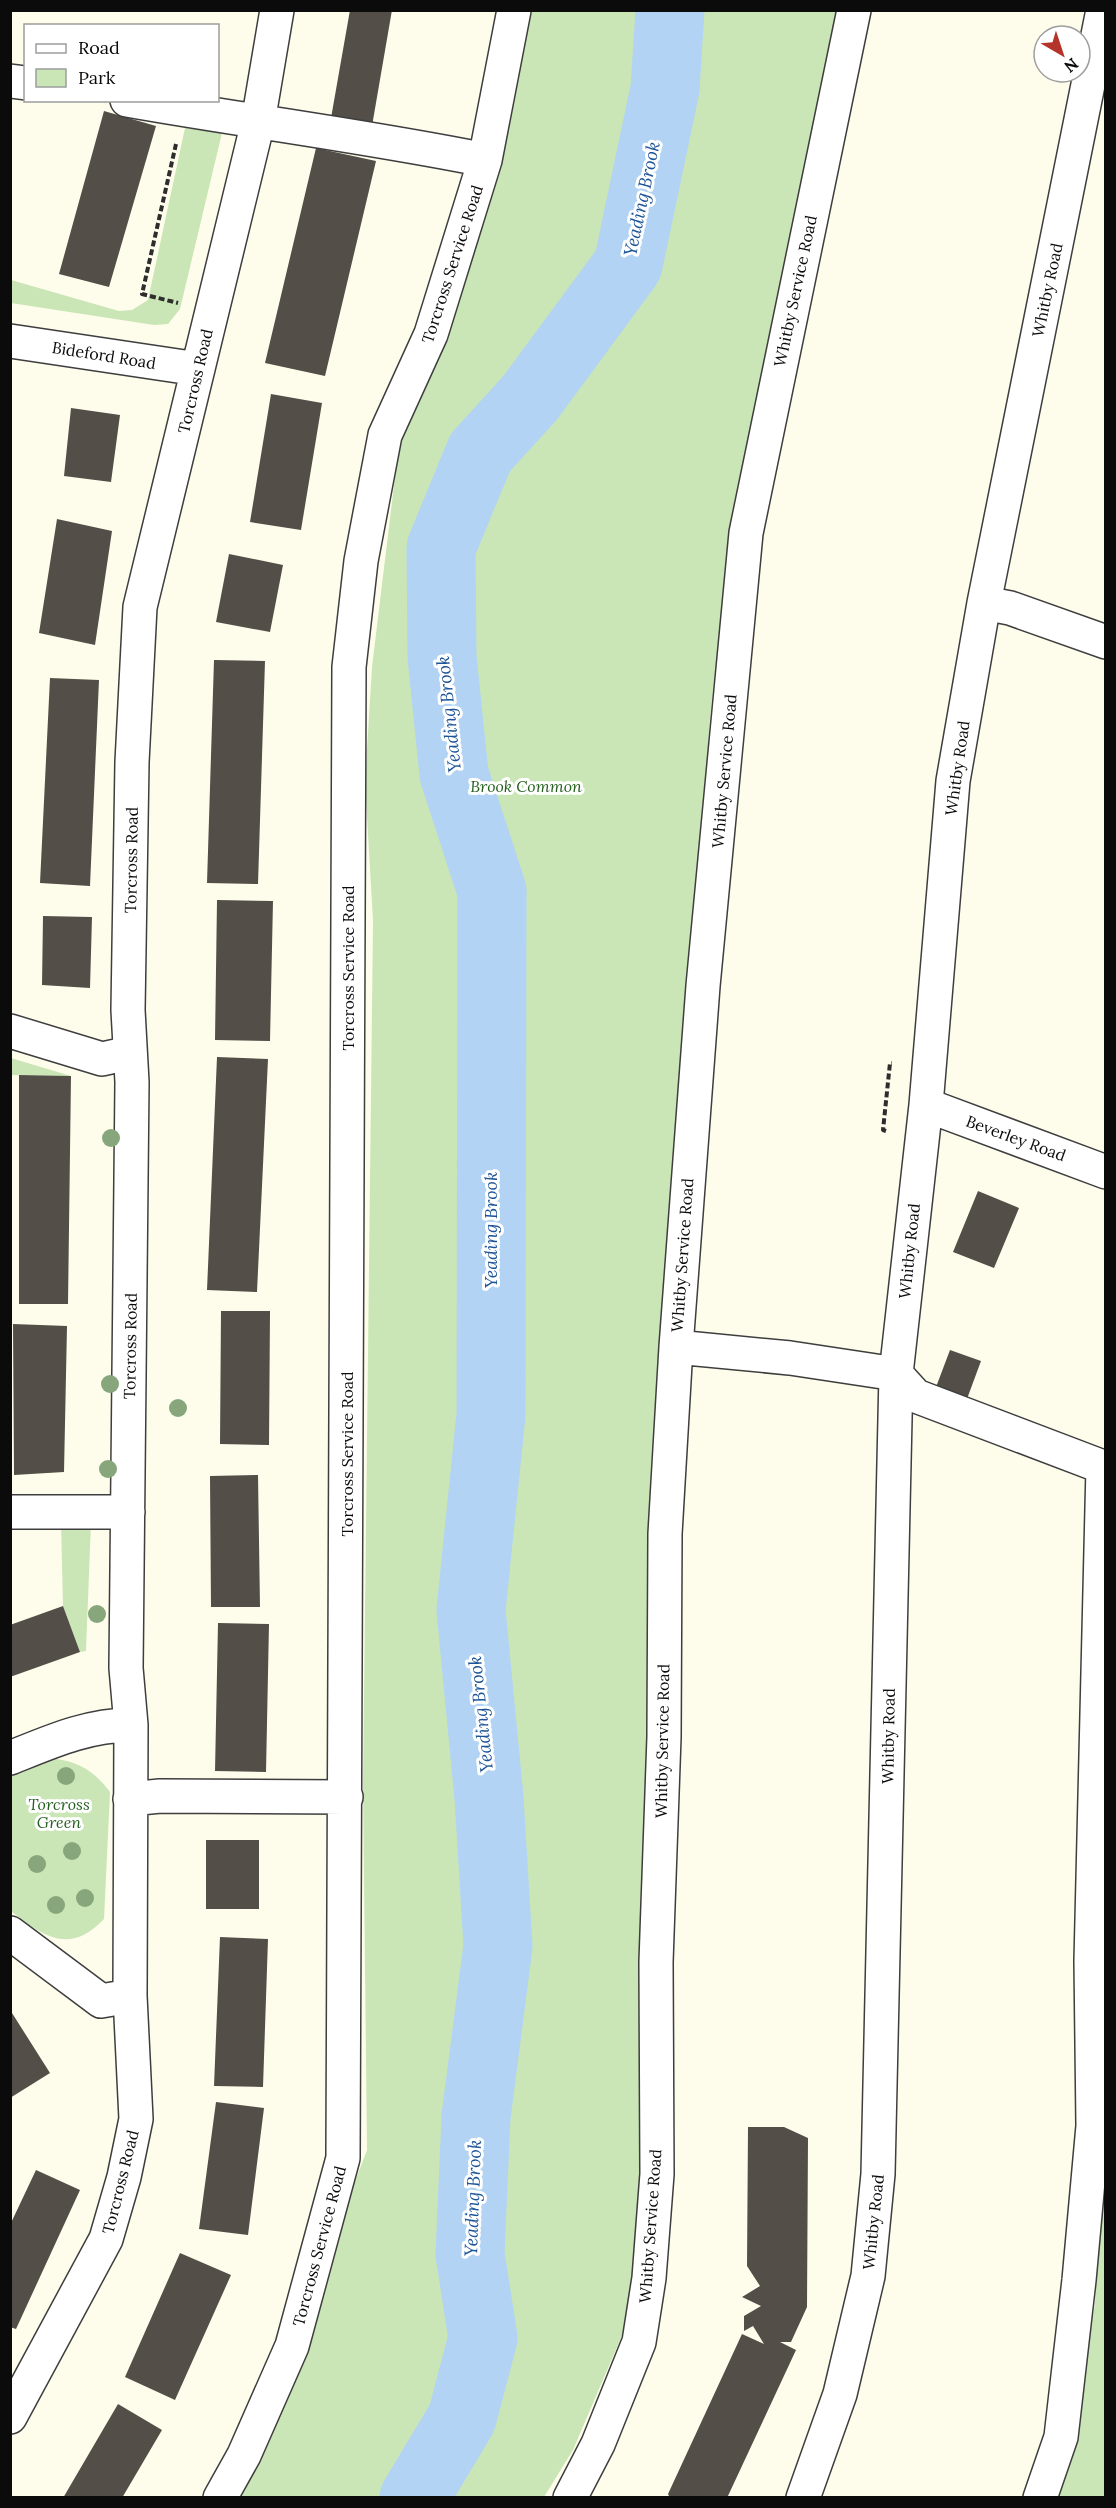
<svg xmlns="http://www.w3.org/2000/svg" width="1116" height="2508" viewBox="0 0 1116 2508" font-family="Lora,serif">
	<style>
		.green { fill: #cae6b6 }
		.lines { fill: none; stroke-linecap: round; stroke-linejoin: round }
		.river { stroke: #b2d3f3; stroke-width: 69 }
		.building { fill: #534e48 }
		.minor-casing { stroke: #3e3e3e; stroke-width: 36 }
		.path { stroke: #2d2d2d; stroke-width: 4; stroke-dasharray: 6 3; stroke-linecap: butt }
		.minor { stroke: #fff; stroke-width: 33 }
		.tree { fill: #87a67b }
		.labels { text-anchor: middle; stroke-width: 6; stroke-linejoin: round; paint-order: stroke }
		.street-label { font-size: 16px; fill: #0b0b0b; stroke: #fff }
		.park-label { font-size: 16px; font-style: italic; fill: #255f1f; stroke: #fff }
		.water-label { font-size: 18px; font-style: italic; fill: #1b5397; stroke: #fff }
	</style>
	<rect width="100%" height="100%" fill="#fefdeb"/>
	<path class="green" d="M 520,11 L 836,11 L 728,552 L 710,718 L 665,1355 L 646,1749 L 639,2267 L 623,2333 L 573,2450 L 544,2497 L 220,2498 L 292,2346 L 367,2150 L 363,1784 L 373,921 L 365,782 L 372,667 L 399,444 L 449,333 L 494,163 Z
		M 185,128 L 222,133 L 180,309 L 168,324 L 154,325 L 11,303 L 11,280 L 119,311 L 132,310 L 148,300 Z
		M 11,1058 L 71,1076 L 11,1075 Z
		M 61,1523 L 91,1523 L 86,1651 L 80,1652 L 63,1606 Z
		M 56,1759 C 80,1762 96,1773 110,1792 L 104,1919 C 70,1955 44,1937 11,1911 L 11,1776 Z
		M 1105,1885 L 1105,2497 L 1051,2498 L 1070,2445 L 1095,2304 L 1104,2140 Z"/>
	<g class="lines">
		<path class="river" d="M 414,2498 L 462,2418 L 483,2338 L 470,2254 L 476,2117 L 498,1946 L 489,1798 L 471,1610 L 491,1415 L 492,891 L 454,774 L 442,657 L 441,548 L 480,453 L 530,398 L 628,265 L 665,89 L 670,10"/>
	</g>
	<path class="building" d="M 350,10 L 392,10 L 372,126 L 331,118 Z
		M 104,111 L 156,126 L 109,287 L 59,274 Z
		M 316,148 L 376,161 L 325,376 L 265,363 Z
		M 271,394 L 322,403 L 301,530 L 250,522 Z
		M 71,408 L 120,415 L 111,482 L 64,476 Z
		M 57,519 L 112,531 L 95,645 L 39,633 Z
		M 229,554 L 283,565 L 270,632 L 216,622 Z
		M 214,660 L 265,661 L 258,884 L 207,883 Z
		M 50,678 L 99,680 L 90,886 L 40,883 Z
		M 217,900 L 273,901 L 270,1041 L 215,1040 Z
		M 43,916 L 92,917 L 90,988 L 42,985 Z
		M 217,1057 L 268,1059 L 257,1292 L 207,1290 Z
		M 19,1075 L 71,1076 L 68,1304 L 19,1304 Z
		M 978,1191 L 1019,1208 L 994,1268 L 953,1252 Z
		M 221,1311 L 270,1311 L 269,1445 L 220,1444 Z
		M 13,1324 L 67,1326 L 64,1472 L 14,1475 Z
		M 950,1350 L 981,1361 L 964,1407 L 933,1395 Z
		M 258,1475 L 260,1607 L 211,1607 L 210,1476 Z
		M 63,1606 L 80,1652 L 10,1677 L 10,1625 Z
		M 218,1623 L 269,1624 L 266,1772 L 215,1771 Z
		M 206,1840 L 259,1840 L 259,1909 L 206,1909 Z
		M 220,1937 L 268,1939 L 263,2087 L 214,2086 Z
		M 12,2013 L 50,2073 L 10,2098 L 10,2014 Z
		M 216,2102 L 264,2108 L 248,2235 L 199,2229 Z
		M 748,2127 L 784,2127 L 808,2138 L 807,2307 L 791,2342 L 780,2342 L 796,2350 L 727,2498 L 670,2498 L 668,2494 L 742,2334 L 764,2344 L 753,2326 L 744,2331 L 744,2316 L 761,2306 L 742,2297 L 760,2286 L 747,2266 Z
		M 36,2170 L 80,2190 L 16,2329 L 10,2327 L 10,2225 Z
		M 180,2253 L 231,2275 L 175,2400 L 125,2377 Z
		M 118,2404 L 162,2430 L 122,2498 L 63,2498 Z"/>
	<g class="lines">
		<g class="minor-casing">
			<path id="minor" d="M 10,81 L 26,83
				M 127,100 C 246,121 366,136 485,160
				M 10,341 L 198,369
				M 984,603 L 1010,608 L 1106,642
				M 10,1031 L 102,1059 L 129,1053
				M 926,1105 L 1106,1172
				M 676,1347 L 790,1358 L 896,1374 L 916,1396 L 1103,1467
				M 10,1512 L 128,1512
				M 10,1758 C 50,1742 87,1725 131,1725
				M 130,1799 L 160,1796 L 346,1797
				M 10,1933 L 101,2001 L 130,1996
				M 10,2417 L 106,2239 L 124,2177 L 136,2119 L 130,1996 L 131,1725 L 126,1668 L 132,1082 L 128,1010 L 132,762 L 140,607 L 258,122 L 277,10
				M 220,2498 L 244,2455 L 292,2346 L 343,2158 L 349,667 L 361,561 L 385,435 L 431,334 L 485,160 L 514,10
				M 570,2498 L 598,2444 L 639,2342 L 649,2278 L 657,2174 L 656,1962 L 664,1737 L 665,1534 L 676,1347 L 703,986 L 746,533 L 854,10
				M 803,2498 L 840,2394 L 868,2276 L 878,2174 L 896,1374 L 926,1105 L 953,781 L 984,603 L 1103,10
				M 1040,2498 L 1061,2437 L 1079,2280 L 1093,2126 L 1091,1961 L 1103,1467 L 1106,1468"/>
		</g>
		<path class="path" d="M 176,144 L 142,294 L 178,303
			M 886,1131 L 883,1130 L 890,1063 L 892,1063"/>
		<use href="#minor" class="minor"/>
	</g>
	<g class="tree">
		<circle cx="111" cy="1138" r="9"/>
		<circle cx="110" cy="1384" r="9"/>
		<circle cx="178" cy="1408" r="9"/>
		<circle cx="108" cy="1469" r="9"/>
		<circle cx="97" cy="1614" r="9"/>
		<circle cx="66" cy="1776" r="9"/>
		<circle cx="72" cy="1851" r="9"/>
		<circle cx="37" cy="1864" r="9"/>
		<circle cx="85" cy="1898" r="9"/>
		<circle cx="56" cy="1905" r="9"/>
	</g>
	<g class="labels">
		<g class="street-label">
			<text transform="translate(452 264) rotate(-72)" y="6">Torcross Service Road</text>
			<text transform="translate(1047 290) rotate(-78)" y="6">Whitby Road</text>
			<text transform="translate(795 291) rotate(-78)" y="6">Whitby Service Road</text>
			<text transform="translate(104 355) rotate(9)" y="6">Bideford Road</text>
			<text transform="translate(195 381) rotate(-77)" y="6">Torcross Road</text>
			<text transform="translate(957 768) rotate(-82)" y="6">Whitby Road</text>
			<text transform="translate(724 771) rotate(-85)" y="6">Whitby Service Road</text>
			<text transform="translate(131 860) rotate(-89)" y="6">Torcross Road</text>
			<text transform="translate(348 968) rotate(-90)" y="6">Torcross Service Road</text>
			<text transform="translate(1016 1138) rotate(20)" y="6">Beverley Road</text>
			<text transform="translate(909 1251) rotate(-84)" y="6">Whitby Road</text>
			<text transform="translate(682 1255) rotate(-86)" y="6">Whitby Service Road</text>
			<text transform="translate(130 1346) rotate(-89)" y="6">Torcross Road</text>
			<text transform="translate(347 1454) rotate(-90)" y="6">Torcross Service Road</text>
			<text transform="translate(888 1736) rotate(-89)" y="6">Whitby Road</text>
			<text transform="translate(662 1741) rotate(-89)" y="6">Whitby Service Road</text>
			<text transform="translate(120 2182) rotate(-76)" y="6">Torcross Road</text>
			<text transform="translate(873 2222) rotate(-84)" y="6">Whitby Road</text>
			<text transform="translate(650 2226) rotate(-86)" y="6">Whitby Service Road</text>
			<text transform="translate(319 2246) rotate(-75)" y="6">Torcross Service Road</text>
		</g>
		<g class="park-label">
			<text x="526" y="792">Brook Common</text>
			<text x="59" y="1810">Torcross<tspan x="59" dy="18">Green</tspan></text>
		</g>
		<g class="water-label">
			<text transform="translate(642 199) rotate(-78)" y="6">Yeading Brook</text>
			<text transform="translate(449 714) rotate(-96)" y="6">Yeading Brook</text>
			<text transform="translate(491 1230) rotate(-90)" y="6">Yeading Brook</text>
			<text transform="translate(481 1714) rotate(-96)" y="6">Yeading Brook</text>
			<text transform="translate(473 2198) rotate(-88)" y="6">Yeading Brook</text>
		</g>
	</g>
	<rect width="1116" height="2508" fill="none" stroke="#0b0b0b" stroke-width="24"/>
	<rect x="24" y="24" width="195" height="78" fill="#ffffff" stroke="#9d9d9d" stroke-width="1.5"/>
	<rect x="36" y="44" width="30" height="9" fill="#ffffff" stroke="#9d9d9d" stroke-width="1.5"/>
	<text x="78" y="54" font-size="18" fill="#0b0b0b">Road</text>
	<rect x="36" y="69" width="30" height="18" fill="#cae6b6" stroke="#9d9d9d" stroke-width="1.5"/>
	<text x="78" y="84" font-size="18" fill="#0b0b0b">Park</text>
	<g transform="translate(1062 54) rotate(141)"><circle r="28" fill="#ffffff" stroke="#9d9d9d" stroke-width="1.5"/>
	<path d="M0-4.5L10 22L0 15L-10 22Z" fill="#b4332a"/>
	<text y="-9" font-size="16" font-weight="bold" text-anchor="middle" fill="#0b0b0b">N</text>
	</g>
</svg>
